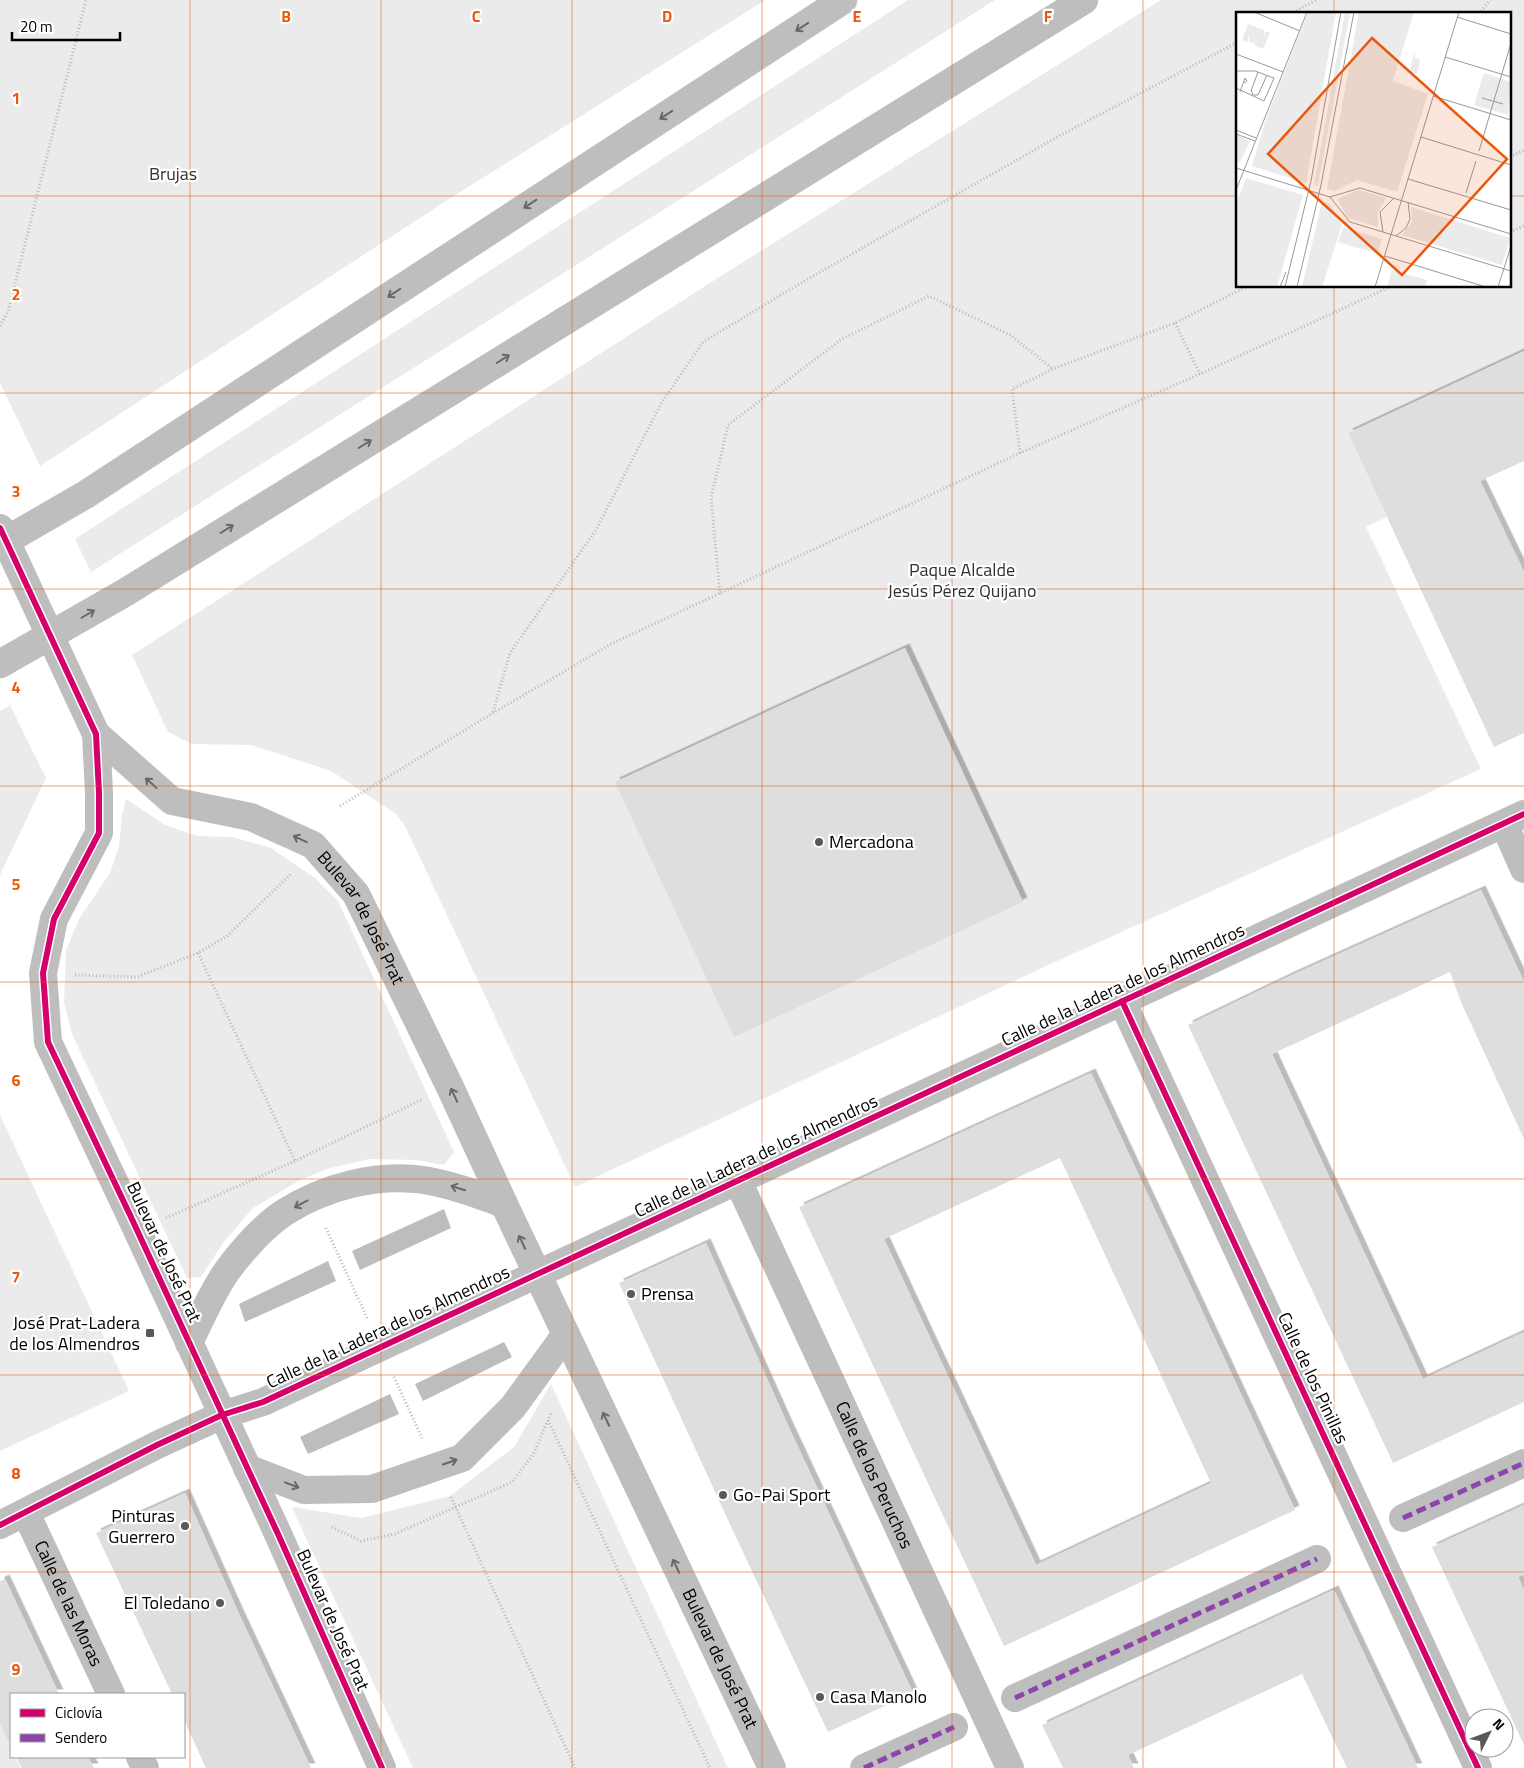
<svg xmlns="http://www.w3.org/2000/svg" width="1524" height="1768" viewBox="0 0 1524 1768" font-family="'Titillium Web',sans-serif">
	<style>
		.green { fill: #ebebeb; fill-rule: evenodd }
		.water { fill: #bdbdbd }
		.building { fill: #dedede; fill-rule: evenodd; filter: url(#shadow) }
		.lines { fill: none; stroke-linecap: round; stroke-linejoin: round }
		.highway-casing { stroke: #dbdbdb; stroke-width: 29 }
		.path { stroke: #b9b9b9; stroke-width: 3; stroke-dasharray: 1 2.5; stroke-linecap: butt }
		.minor { stroke: #bebebe; stroke-width: 28 }
		.highway { stroke: #bebebe; stroke-width: 28 }
		.minor-bridge { stroke: #bebebe; stroke-width: 28 }
		.quiet { stroke: #8e44ad; stroke-width: 5; stroke-dasharray: 10 5; stroke-linecap: butt }
		.cycleway-casing { stroke: #fff; stroke-width: 9 }
		.cycleway { stroke: #d6006c; stroke-width: 6 }
		.oneway { stroke: #686868 }
		.grid { fill: none; stroke: #e8590c; stroke-width: 1; stroke-opacity: 0.55 }
		.poi-dot { fill: #595959; stroke: #fff; stroke-width: 2 }
		.labels { text-anchor: middle; stroke-width: 4.5; stroke-linejoin: round; paint-order: stroke }
		.park-label { font-size: 18px; fill: #313131; stroke: #fff }
		.poi-label { font-size: 18px; fill: #000; stroke: #fff; text-anchor: start }
		.street-label { font-size: 18px; fill: #000; stroke: #fff }
		.inset-road { fill: none; stroke: #999; stroke-width: 1 }
		.view { fill: #e8590c; fill-opacity: 0.15; stroke: #e8590c; stroke-width: 2.5 }
		.inset-edge { fill: none; stroke: #000; stroke-width: 2.5 }
		.grid-label { font-size: 16px; text-anchor: middle; font-weight: bold; fill: #e8590c; stroke: #fff; stroke-width: 4.5; stroke-linejoin: round; paint-order: stroke }
	</style>
	<defs>
		<filter id="shadow"><feDropShadow dx="4.5" dy="-4.5" stdDeviation="0" flood-color="#0004"/></filter>
	</defs>
	<rect width="100%" height="100%" fill="#fff"/>
	<path class="green" d="M 0,0 L 765,0 L 446,201 L 40,466 L 0,383 Z
		M 908,0 L 995,0 L 91,572 L 75,539 Z
		M 1161,0 L 1524,0 L 1524,351 L 1348,433 L 1387,517 L 1366,527 L 1481,769 L 1044,967 L 575,1187 L 405,826 L 396,814 L 331,771 L 252,745 L 192,744 L 168,732 L 132,655 L 713,281 ZM 1238,14 L 1510,14 L 1510,286 L 1238,286 Z
		M 10,705 L 46,778 L 0,875 L 0,711 Z
		M 126,799 L 165,825 L 197,836 L 232,837 L 271,848 L 315,878 L 338,901 L 454,1152 L 444,1165 L 416,1160 L 369,1159 L 327,1169 L 300,1180 L 253,1208 L 223,1243 L 201,1277 L 187,1278 L 72,1034 L 64,1002 L 66,951 L 79,919 L 110,873 L 119,846 L 122,815 Z
		M 0,1115 L 129,1391 L 0,1451 Z
		M 551,1384 L 728,1768 L 413,1768 L 300,1525 L 292,1507 L 361,1518 L 450,1496 L 514,1447 Z
		M 0,1724 L 11,1748 L 11,1757 L 15,1757 L 21,1768 L 0,1768 Z"/>
	<path class="water" d="M 444,1209 L 451,1228 L 360,1270 L 352,1251 Z
		M 328,1261 L 336,1281 L 245,1322 L 239,1304 Z
		M 504,1342 L 512,1357 L 423,1401 L 415,1384 Z
		M 390,1394 L 399,1414 L 308,1454 L 300,1437 Z"/>
	<path class="building" d="M 1524,351 L 1524,461 L 1480,481 L 1524,572 L 1524,733 L 1494,747 L 1348,433 Z
		M 905,648 L 1023,902 L 734,1037 L 615,782 Z
		M 1481,890 L 1524,982 L 1524,1139 L 1461,1002 L 1450,972 L 1272,1054 L 1423,1379 L 1524,1332 L 1524,1402 L 1393,1463 L 1188,1025 L 1292,975 Z
		M 1091,1073 L 1295,1510 L 1004,1646 L 799,1207 ZM 1060,1158 L 1211,1483 L 1036,1565 L 884,1239 Z
		M 706,1243 L 790,1430 L 913,1693 L 828,1732 L 734,1533 L 619,1283 Z
		M 185,1493 L 239,1614 L 311,1768 L 206,1768 L 184,1720 L 184,1694 L 172,1694 L 96,1533 Z
		M 1524,1505 L 1524,1574 L 1518,1577 L 1524,1590 L 1524,1745 L 1432,1547 Z
		M 5,1579 L 59,1694 L 11,1694 L 11,1747 L 0,1724 L 0,1581 Z
		M 1334,1590 L 1418,1768 L 1347,1768 L 1302,1674 L 1128,1755 L 1134,1768 L 1063,1768 L 1042,1725 Z
		M 16,1757 L 88,1757 L 94,1768 L 22,1768 Z"/>
	<g class="lines">
		<g class="highway-casing">
			<path id="highway" d="M 0,544 L 85,495 L 843,0
				M 0,664 L 126,592 L 1084,0"/>
		</g>
		<path class="path" d="M 1290,14 L 1316,0
			M 1479,14 L 1490,0
			M 1510,157 L 1524,150
			M 1510,232 L 1524,226
			M 1175,323 L 1200,374
			M 0,326 L 8,312 L 86,0
			M 1020,453 L 1012,389 L 1053,369 L 1175,323 L 1248,286
			M 720,594 L 711,498 L 728,425 L 842,339 L 929,296 L 1010,335 L 1053,369
			M 493,712 L 510,653 L 596,530 L 662,402 L 703,342 L 801,283 L 1059,136 L 1238,42
			M 340,806 L 493,713 L 611,644 L 1020,453 L 1200,374 L 1392,286
			M 198,953 L 295,1161
			M 75,975 L 137,977 L 198,953 L 227,936 L 291,874
			M 166,1218 L 295,1161 L 421,1100
			M 326,1228 L 367,1318
			M 394,1377 L 422,1438
			M 548,1420 L 710,1768
			M 451,1497 L 575,1768
			M 332,1527 L 361,1541 L 395,1534 L 512,1482 L 533,1455 L 551,1413"/>
		<g class="minor">
			<path id="s1" d="M 96,734 L 172,801 L 251,817 L 313,845 L 356,894 L 450,1087 L 504,1204 L 772,1768"/>
			<path d="M 96,734 L 99,793 L 99,833 L 54,919 L 43,973 L 48,1042 L 130,1215 L 278,1534 L 382,1768"/>
			<path d="M 1504,824 L 1524,869"/>
			<path d="M 1122,1001 L 1478,1768"/>
			<path id="s2" d="M 738,1181 L 1010,1768"/>
			<path d="M 189,1343 C 201,1318 216,1284 233,1263 C 248,1244 265,1225 285,1212 C 325,1187 376,1173 424,1180 C 452,1185 477,1194 504,1204"/>
			<path d="M 247,1468 L 304,1490 L 372,1489 L 462,1458 L 513,1407 L 566,1334"/>
			<path id="s3" d="M 26,1513 L 111,1694"/>
			<path d="M 1403,1518 L 1524,1463"/>
			<path d="M 0,1525 L 157,1445 L 222,1415 L 263,1402 L 1524,814"/>
			<path d="M 1015,1698 L 1317,1559"/>
			<path d="M 140,1757 L 145,1768"/>
			<path d="M 864,1768 L 954,1727"/>
		</g>
		<use href="#highway" class="highway"/>
		<path class="minor-bridge" d="M 0,528 L 96,734"/>
		<path class="quiet" d="M 1403,1518 L 1524,1463
			M 1015,1698 L 1317,1559
			M 864,1768 L 954,1727"/>
		<g class="cycleway-casing">
			<path id="cycleway" d="M 0,528 L 96,734 L 99,793 L 99,833 L 54,919 L 43,973 L 48,1042 L 130,1215 L 278,1534 L 382,1768
				M 1122,1001 L 1478,1768
				M 0,1525 L 157,1445 L 222,1415 L 263,1402 L 1524,814"/>
		</g>
		<use href="#cycleway" class="cycleway"/>
	</g>
	<defs><path id="oneway-shaft" d="M-6 0H5M1.5-3L5.5 0L1.5 3" fill="none" stroke-width="1.6" stroke-linecap="round" stroke-linejoin="round" transform="scale(1.25)"/></defs>
	<g class="oneway">
		<use href="#oneway-shaft" transform="translate(802 27) rotate(147)"/>
		<use href="#oneway-shaft" transform="translate(666 115) rotate(147)"/>
		<use href="#oneway-shaft" transform="translate(530 204) rotate(147)"/>
		<use href="#oneway-shaft" transform="translate(394 293) rotate(147)"/>
		<use href="#oneway-shaft" transform="translate(503 359) rotate(-32)"/>
		<use href="#oneway-shaft" transform="translate(365 444) rotate(-32)"/>
		<use href="#oneway-shaft" transform="translate(227 529) rotate(-32)"/>
		<use href="#oneway-shaft" transform="translate(88 614) rotate(-30)"/>
		<use href="#oneway-shaft" transform="translate(151 783) rotate(-138)"/>
		<use href="#oneway-shaft" transform="translate(300 839) rotate(-155)"/>
		<use href="#oneway-shaft" transform="translate(454 1095) rotate(-115)"/>
		<use href="#oneway-shaft" transform="translate(458 1188) rotate(-163)"/>
		<use href="#oneway-shaft" transform="translate(301 1204) rotate(152)"/>
		<use href="#oneway-shaft" transform="translate(522 1242) rotate(-115)"/>
		<use href="#oneway-shaft" transform="translate(606 1419) rotate(-115)"/>
		<use href="#oneway-shaft" transform="translate(450 1462) rotate(-19)"/>
		<use href="#oneway-shaft" transform="translate(292 1485) rotate(21)"/>
		<use href="#oneway-shaft" transform="translate(676 1566) rotate(-115)"/>
	</g>
	<path class="grid" d="M 190,0 L 190,1768M 381,0 L 381,1768M 572,0 L 572,1768M 762,0 L 762,1768M 952,0 L 952,1768M 1143,0 L 1143,1768M 1334,0 L 1334,14M 0,196 L 1238,196M 1510,196 L 1524,196M 1334,286 L 1334,1768M 0,393 L 1524,393M 0,589 L 1524,589M 0,786 L 1524,786M 0,982 L 1524,982M 0,1179 L 1524,1179M 0,1375 L 1524,1375M 0,1572 L 1524,1572"/>
	<g class="poi-dot">
		<circle cx="819" cy="842" r="5"/>
		<circle cx="631" cy="1294" r="5"/>
		<rect x="145" y="1328" width="10" height="10" rx="2.5"/>
		<circle cx="723" cy="1495" r="5"/>
		<circle cx="185" cy="1526" r="5"/>
		<circle cx="220" cy="1603" r="5"/>
		<circle cx="820" cy="1697" r="5"/>
	</g>
	<g class="labels">
		<g class="park-label">
			<text x="173" y="180">Brujas</text>
			<text x="962" y="576">Paque Alcalde<tspan x="962" dy="21">Jesús Pérez Quijano</tspan></text>
		</g>
		<g class="poi-label">
			<text x="829" y="848">Mercadona</text>
			<text x="641" y="1300">Prensa</text>
			<text x="140" y="1329" text-anchor="end">José Prat-Ladera<tspan x="140" dy="21">de los Almendros</tspan></text>
			<text x="733" y="1501">Go-Pai Sport</text>
			<text x="175" y="1522" text-anchor="end">Pinturas<tspan x="175" dy="21">Guerrero</tspan></text>
			<text x="210" y="1609" text-anchor="end">El Toledano</text>
			<text x="830" y="1703">Casa Manolo</text>
		</g>
		<g class="street-label">
			<text dy="6" stroke="none"><textPath href="#s1" startOffset="338">Bulevar de José Prat</textPath></text>
			<text transform="translate(1123 985) rotate(-25)" y="6">Calle de la Ladera de los Almendros</text>
			<text transform="translate(756 1156) rotate(-25)" y="6">Calle de la Ladera de los Almendros</text>
			<text transform="translate(164 1252) rotate(65)" y="6">Bulevar de José Prat</text>
			<text transform="translate(388 1327) rotate(-25)" y="6">Calle de la Ladera de los Almendros</text>
			<text transform="translate(1313 1378) rotate(65)" y="6">Calle de los Pinillas</text>
			<text dy="6" stroke="none"><textPath href="#s2" startOffset="324">Calle de los Peruchos</textPath></text>
			<text dy="6" stroke="none"><textPath href="#s3" startOffset="100">Calle de las Moras</textPath></text>
			<text transform="translate(333 1620) rotate(66)" y="6">Bulevar de José Prat</text>
			<text dy="6" stroke="none"><textPath href="#s1" startOffset="1162">Bulevar de José Prat</textPath></text>
		</g>
	</g>
	<g transform="translate(1236 12)">
		<rect width="275" height="275" fill="#fff"/>
		<path d="M 72,0 L 100,0 L 70,171 L 16,154 L 30,107 ZM 109,0 L 114,0 L 82,174 L 78,173 ZM 123,0 L 178,0 L 157,69 L 192,82 L 161,180 L 121,168 L 99,179 L 91,177 ZM 12,12 L 28,18 L 28,27 L 29,19 L 34,21 L 27,37 L 18,33 L 19,30 L 14,31 L 12,23 L 12,30 L 6,28 ZM 178,40 L 179,46 L 184,48 L 181,62 L 174,60 ZM 248,61 L 275,70 L 272,103 L 238,93 ZM 0,123 L 14,129 L 4,150 L 0,149 ZM 10,166 L 67,183 L 41,275 L 0,275 L 0,192 ZM 123,178 L 150,186 L 142,200 L 142,215 L 112,206 L 101,187 ZM 86,189 L 94,192 L 106,213 L 86,275 L 66,275 ZM 175,195 L 274,226 L 266,253 L 166,223 L 176,210 ZM 107,215 L 146,227 L 142,242 L 102,230 ZM 156,258 L 191,268 L 189,275 L 151,275 Z" fill="#ebebeb"/>
		<path class="inset-road" d="M 18,0 L 64,19M 221,5 L 275,22M 0,42 L 47,60M 209,45 L 275,65M 0,59 L 19,59 L 38,66 L 28,89 L 0,76M 15,78 L 17,83 L 22,83 L 31,63M 15,79 L 22,60M 4,80 L 9,66 L 11,69 L 8,71M 197,84 L 275,108M 246,86 L 267,92M 0,118 L 20,126M 0,122 L 19,129M 185,125 L 275,153M 243,139 L 275,31M 0,156 L 94,185 L 114,210 L 275,259M 172,167 L 275,198M 0,178 L 71,0M 230,181 L 240,149M 94,185 L 124,176 L 275,222M 147,220 L 144,200 L 158,186M 160,224 L 170,216 L 174,207 L 172,190M 149,244 L 250,275M 44,275 L 50,260M 49,275 L 75,169 L 105,0M 61,275 L 85,173 L 118,0M 139,275 L 223,0M 262,275 L 275,234"/>
		<path class="view" d="M 136,26 L 271,147 L 166,263 L 32,142 Z"/>
		<rect width="275" height="275" class="inset-edge"/>
	</g>
	<g class="grid-label">
		<text x="286" y="22">B</text>
		<text x="476" y="22">C</text>
		<text x="667" y="22">D</text>
		<text x="857" y="22">E</text>
		<text x="1048" y="22">F</text>
		<text x="16" y="104">1</text>
		<text x="16" y="300">2</text>
		<text x="16" y="497">3</text>
		<text x="16" y="693">4</text>
		<text x="16" y="890">5</text>
		<text x="16" y="1086">6</text>
		<text x="16" y="1283">7</text>
		<text x="16" y="1479">8</text>
		<text x="16" y="1675">9</text>
	</g>
	<rect x="10" y="1693" width="175" height="65" fill="#ffffff" stroke="#999999"/>
	<rect x="20" y="1709" width="25" height="8" fill="#d6006c" stroke="#999999"/>
	<text x="55" y="1718" font-size="15" fill="#000000">Ciclovía</text>
	<rect x="20" y="1734" width="25" height="8" fill="#8e44ad" stroke="#999999"/>
	<text x="55" y="1743" font-size="15" fill="#000000">Sendero</text>
	<g transform="translate(1489 1733) rotate(48)"><circle r="24" fill="#ffffff" stroke="#999999"/>
	<path d="M0-4L9 19L0 12L-9 19Z" fill="#595959"/>
	<text y="-8" font-size="14" font-weight="bold" text-anchor="middle" fill="#000000">N</text>
	</g>
	<path d="M12 32v8h108v-8" fill="none" stroke="#000000" stroke-width="2.5"/>
	<text x="20" y="32" font-size="15" fill="#000000" stroke="#ffffff" stroke-width="4" paint-order="stroke">20 m</text>
</svg>
